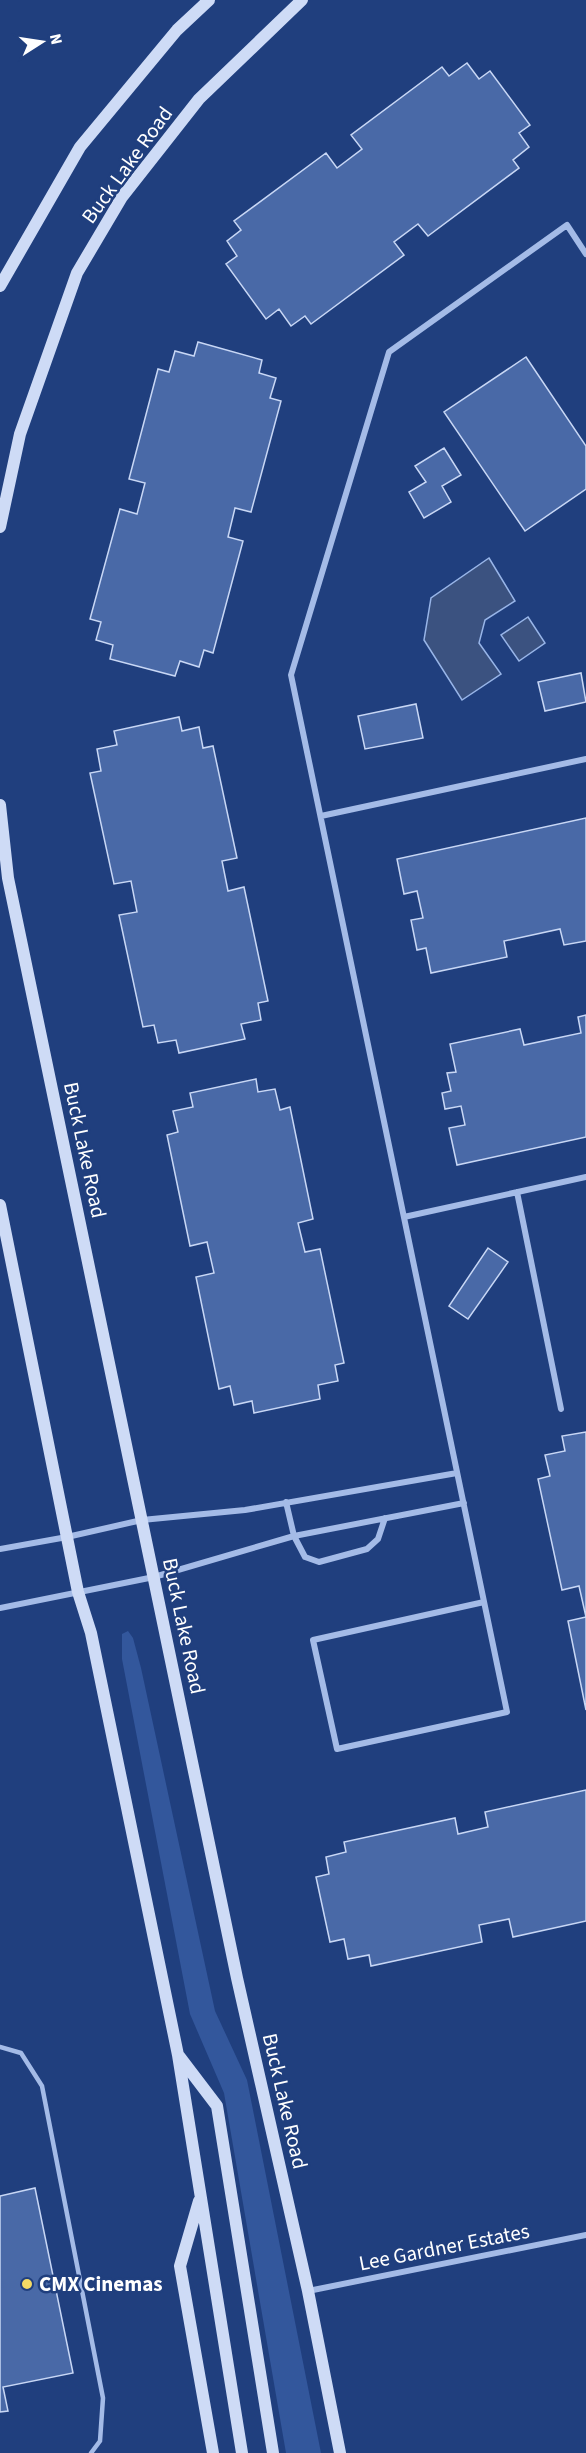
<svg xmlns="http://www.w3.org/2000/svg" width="586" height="2453" viewBox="0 0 586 2453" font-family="'Source Sans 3',sans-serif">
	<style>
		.green { fill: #33579c }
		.water { fill: #3b5280; stroke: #98b5e8; stroke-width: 1.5 }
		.building { fill: #4969a7; stroke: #c8d7f5; stroke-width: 1.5 }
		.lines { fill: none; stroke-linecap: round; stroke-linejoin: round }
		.service { stroke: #a4bbe7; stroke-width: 4.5 }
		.minor { stroke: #a4bbe7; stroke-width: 6 }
		.secondary { stroke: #cedbf6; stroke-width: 12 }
		.poi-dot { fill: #f4da65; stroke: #203f7e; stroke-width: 2 }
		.labels { text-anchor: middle; stroke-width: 5; stroke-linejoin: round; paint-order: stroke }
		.street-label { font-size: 21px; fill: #fff; stroke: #203f7e }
		.poi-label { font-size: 21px; font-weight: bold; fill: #fff; stroke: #203f7e; text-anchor: start }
	</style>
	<rect width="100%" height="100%" fill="#203f7e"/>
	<path class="green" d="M 128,1631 L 133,1638 L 141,1668 L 215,2011 L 247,2080 L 321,2453 L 286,2453 L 224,2093 L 190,2014 L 122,1659 L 122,1634 Z"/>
	<path class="water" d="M 489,558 L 515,601 L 485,620 L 479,643 L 501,674 L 462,700 L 424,640 L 431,598 Z
		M 528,617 L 545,643 L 519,661 L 501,635 Z"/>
	<path class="building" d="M 467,63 L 479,79 L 490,71 L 530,125 L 519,133 L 529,147 L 513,160 L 519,168 L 428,236 L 418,224 L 394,242 L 404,255 L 311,324 L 305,316 L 291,326 L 279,309 L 266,319 L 226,264 L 237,256 L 227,241 L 241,230 L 234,221 L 326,153 L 337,168 L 362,149 L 351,135 L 442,67 L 449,76 Z
		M 198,342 L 262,360 L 259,373 L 276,378 L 270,398 L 281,401 L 251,512 L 235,508 L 228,537 L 243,541 L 213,653 L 204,650 L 199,667 L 180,661 L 175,676 L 110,659 L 113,645 L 96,640 L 101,622 L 90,619 L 120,509 L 137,514 L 145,483 L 129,479 L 158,369 L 169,372 L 175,351 L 194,356 Z
		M 526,357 L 586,446 L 586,489 L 525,531 L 444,412 Z
		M 444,448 L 461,475 L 442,486 L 451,502 L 424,518 L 409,492 L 426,482 L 415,466 Z
		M 581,673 L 586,702 L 545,711 L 538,682 Z
		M 416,704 L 423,738 L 365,749 L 358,716 Z
		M 179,717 L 182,731 L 199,727 L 203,748 L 213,746 L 237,858 L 222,861 L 228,891 L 244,887 L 268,1001 L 258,1003 L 261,1020 L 241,1024 L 245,1039 L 179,1053 L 176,1040 L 158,1043 L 154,1025 L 143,1027 L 119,915 L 137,912 L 131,881 L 114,884 L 90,773 L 101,771 L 97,749 L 117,745 L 114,731 Z
		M 586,818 L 586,941 L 564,945 L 560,929 L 504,941 L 507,957 L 431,973 L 426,948 L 417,950 L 411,920 L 423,918 L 417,891 L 404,894 L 397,859 Z
		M 586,1015 L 586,1137 L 457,1165 L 449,1128 L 465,1125 L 461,1106 L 445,1109 L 442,1093 L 451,1091 L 447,1073 L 456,1072 L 450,1044 L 520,1029 L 524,1045 L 581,1033 L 578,1017 Z
		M 256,1079 L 258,1092 L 275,1089 L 280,1110 L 290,1107 L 313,1219 L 298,1223 L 305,1252 L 320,1249 L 344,1363 L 335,1365 L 338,1381 L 318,1385 L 320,1399 L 254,1413 L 252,1401 L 234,1405 L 230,1386 L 219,1389 L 196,1277 L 214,1273 L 207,1242 L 190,1246 L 167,1135 L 178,1132 L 173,1111 L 193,1107 L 190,1093 Z
		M 488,1248 L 508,1262 L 468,1319 L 449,1306 Z
		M 586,1432 L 586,1710 L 568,1621 L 586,1617 L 579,1586 L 562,1590 L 538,1479 L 550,1476 L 545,1455 L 565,1451 L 562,1436 Z
		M 586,1790 L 586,1921 L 513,1937 L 509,1919 L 479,1925 L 482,1942 L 371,1966 L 369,1955 L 348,1959 L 344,1939 L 330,1942 L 316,1877 L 329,1874 L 326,1857 L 346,1852 L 344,1842 L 455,1818 L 458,1834 L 488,1827 L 485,1812 Z
		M 35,2188 L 73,2373 L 3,2387 L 8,2411 L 0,2412 L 0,2196 Z"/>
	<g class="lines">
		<path class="service" d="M 0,2047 L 21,2053 L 42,2086 L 103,2398 L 100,2441 L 91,2453"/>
		<path class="minor" d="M 321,816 L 586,759
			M 517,1192 L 561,1409
			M 404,1217 L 586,1177
			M 286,1502 L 294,1536 L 305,1557 L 319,1562 L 367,1549 L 378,1539 L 385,1518
			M 0,1549 L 67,1537 L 142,1520 L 245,1510 L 457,1473
			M 484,1602 L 313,1640 L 337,1749 L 507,1712 L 291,675 L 389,352 L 567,225 L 586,254
			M 0,1608 L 154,1577 L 294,1536 L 464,1503
			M 308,2291 L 586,2235"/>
		<path class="secondary" d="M 0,286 L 80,147 L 177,30 L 209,0
			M 0,527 L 20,434 L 77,273 L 122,197 L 199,99 L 302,0
			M 0,805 L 8,878 L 237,1978 L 308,2291 L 340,2453
			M 0,1205 L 78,1592 L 91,1633 L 178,2055 L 242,2453
			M 179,2056 L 217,2106 L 273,2453
			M 199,2201 L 180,2266 L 213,2453"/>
	</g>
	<circle class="poi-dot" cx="27" cy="2284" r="6"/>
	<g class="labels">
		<g class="street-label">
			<text transform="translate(127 165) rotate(-54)" y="7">Buck Lake Road</text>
			<text transform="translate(85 1150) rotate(78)" y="7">Buck Lake Road</text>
			<text transform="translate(184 1626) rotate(78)" y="7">Buck Lake Road</text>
			<text transform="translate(285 2101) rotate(77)" y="7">Buck Lake Road</text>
			<text transform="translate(444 2247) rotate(-11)" y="7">Lee Gardner Estates</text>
		</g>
		<g class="poi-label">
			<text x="39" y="2291">CMX Cinemas</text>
		</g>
	</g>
	<g transform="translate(42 42) rotate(78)" stroke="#203f7e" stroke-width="4.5" paint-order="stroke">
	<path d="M0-4.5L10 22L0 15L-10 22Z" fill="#ffffff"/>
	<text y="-9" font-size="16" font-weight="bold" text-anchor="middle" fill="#ffffff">N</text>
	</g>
</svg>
